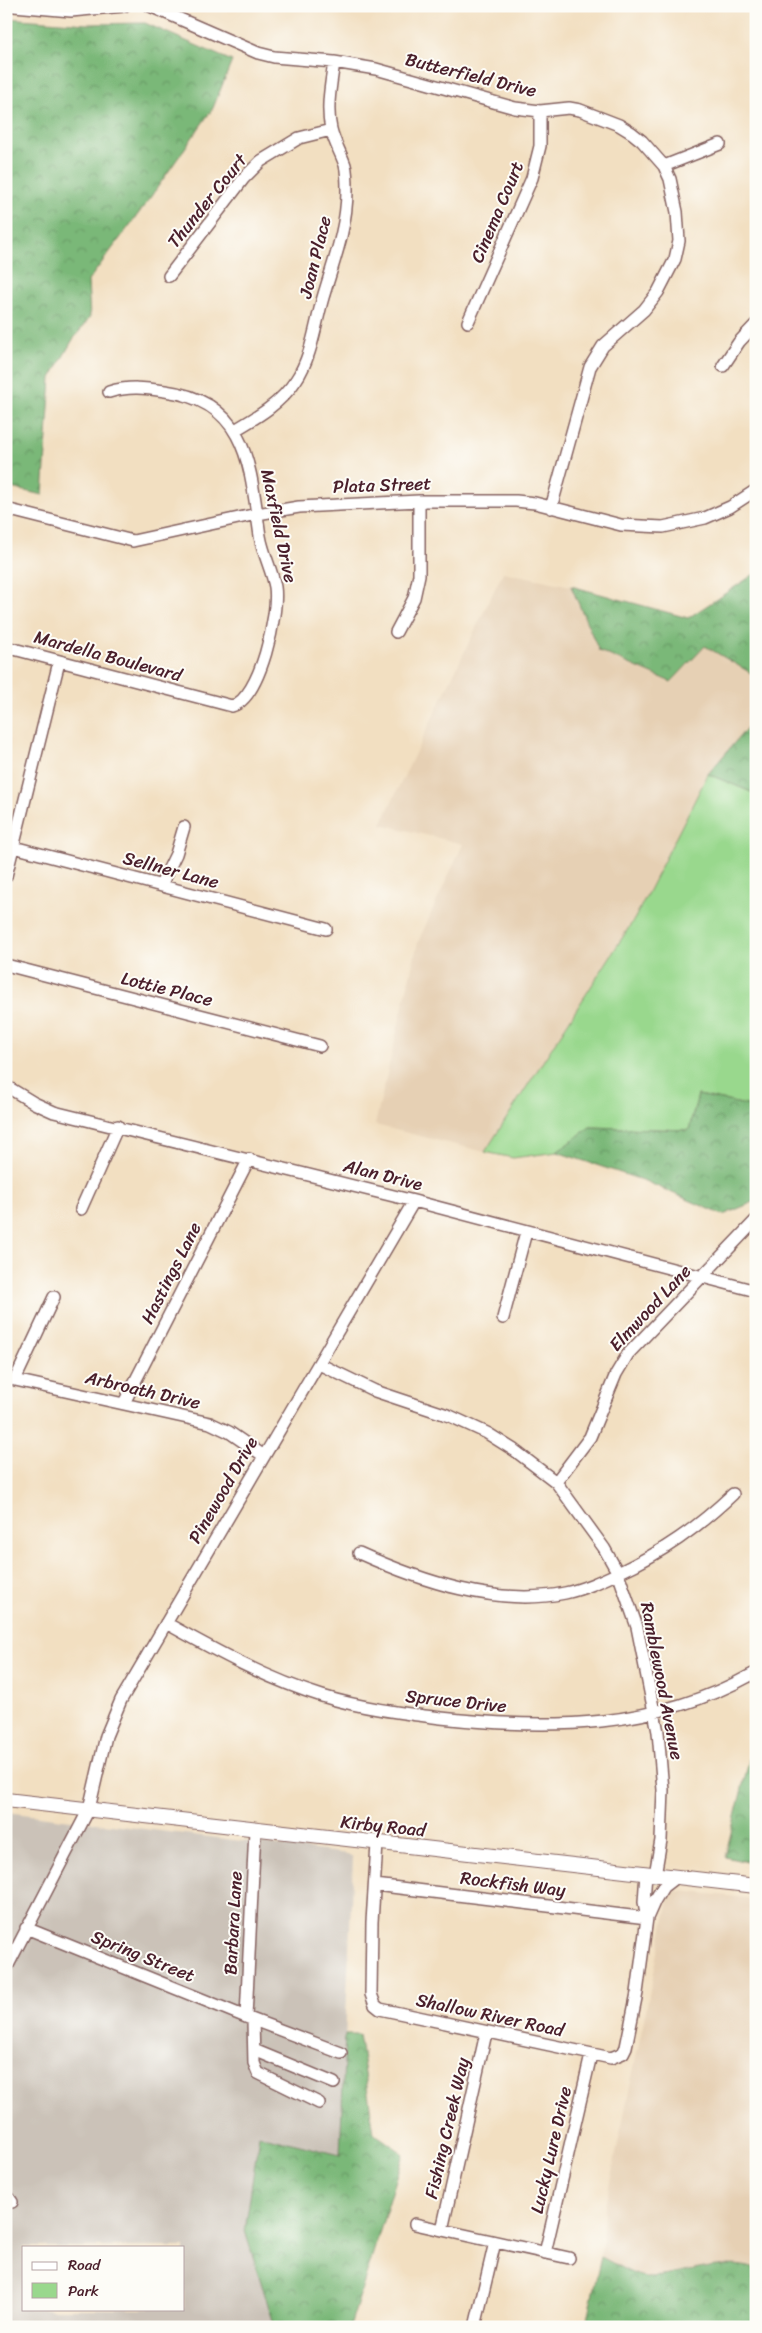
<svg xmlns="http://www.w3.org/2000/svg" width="762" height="2333" viewBox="0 0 762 2333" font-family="Sriracha,sans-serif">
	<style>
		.built { fill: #e6d0b4 }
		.industrial { fill: #cbc2b8; fill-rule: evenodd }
		.green { fill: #99d88d; stroke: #727c5c }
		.forest { fill: url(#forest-crowns); stroke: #626c52 }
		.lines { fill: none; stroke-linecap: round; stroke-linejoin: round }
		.minor-casing { stroke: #856260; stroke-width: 14 }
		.major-casing { stroke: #856260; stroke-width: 16 }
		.minor { stroke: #fff; stroke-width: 11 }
		.major { stroke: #fff; stroke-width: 14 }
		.labels { text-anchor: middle; stroke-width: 4; stroke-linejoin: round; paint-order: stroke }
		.street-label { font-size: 18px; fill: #4a1f2b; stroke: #fdfcf7 }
	</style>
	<defs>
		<pattern id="forest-crowns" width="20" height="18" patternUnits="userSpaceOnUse" patternTransform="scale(1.25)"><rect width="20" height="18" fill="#7ab878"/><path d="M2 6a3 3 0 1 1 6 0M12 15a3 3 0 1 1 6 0" fill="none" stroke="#669563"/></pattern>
	</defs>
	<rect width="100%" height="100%" fill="#fdfcf7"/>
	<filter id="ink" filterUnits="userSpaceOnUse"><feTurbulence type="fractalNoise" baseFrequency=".02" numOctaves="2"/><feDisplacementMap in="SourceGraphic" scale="10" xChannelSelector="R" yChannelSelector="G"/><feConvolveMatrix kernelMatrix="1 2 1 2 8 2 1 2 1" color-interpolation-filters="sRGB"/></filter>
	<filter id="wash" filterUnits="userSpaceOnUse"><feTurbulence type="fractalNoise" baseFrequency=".0096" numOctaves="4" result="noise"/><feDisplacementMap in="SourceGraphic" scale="20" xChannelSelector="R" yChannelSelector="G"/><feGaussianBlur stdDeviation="1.12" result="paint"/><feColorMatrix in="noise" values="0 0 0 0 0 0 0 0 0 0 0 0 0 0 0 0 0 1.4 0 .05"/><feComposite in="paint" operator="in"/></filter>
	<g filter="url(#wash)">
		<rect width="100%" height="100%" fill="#f2dfc1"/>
		<path class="built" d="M 503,572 L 571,586 L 599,651 L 671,682 L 705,645 L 756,676 L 756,717 L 708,774 L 635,918 L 485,1152 L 375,1125 L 418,942 L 463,844 L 381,824 Z
			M 671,1890 L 756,1899 L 756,2266 L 696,2269 L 645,2278 L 601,2257 L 604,2211 Z"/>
		<path class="industrial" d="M 6,1812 L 348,1854 L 353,1858 L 340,2155 L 259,2135 L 245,2231 L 275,2327 L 6,2327 ZM 24,2247 L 184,2247 L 184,2309 L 24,2309 Z"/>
		<path class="green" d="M 708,774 L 756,794 L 756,1107 L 698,1095 L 689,1130 L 590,1127 L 557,1152 L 513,1158 L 485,1152 L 635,918 Z"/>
		<path class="forest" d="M 6,18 L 87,24 L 145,23 L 232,61 L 213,108 L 145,205 L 88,281 L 90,317 L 72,341 L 51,378 L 43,495 L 6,487 Z
			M 756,573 L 756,676 L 705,646 L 671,682 L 599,651 L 571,586 L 688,618 Z
			M 756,717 L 756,794 L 708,774 Z
			M 698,1095 L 756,1107 L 756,1201 L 723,1215 L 645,1181 L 557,1152 L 590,1127 L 689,1130 Z
			M 756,1732 L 756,1864 L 725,1857 Z
			M 345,2034 L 359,2034 L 374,2133 L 404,2154 L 350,2327 L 275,2327 L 245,2231 L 259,2135 L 340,2155 Z
			M 601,2257 C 612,2262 637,2278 647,2277 C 682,2277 721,2257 756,2269 L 756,2327 L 585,2327 Z"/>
	</g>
	<g filter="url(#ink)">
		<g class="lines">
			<g class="minor-casing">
				<path id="minor" d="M 14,6 L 71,11 L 124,6
					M 150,6 L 258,53 L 274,57 L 334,62 L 376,69 L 515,108 L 540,111 L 569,108 L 580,110 L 619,125 L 632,133 L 642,141 L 664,166 L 670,179 L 677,212 L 679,241 L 675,259 L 658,292 L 644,310 L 603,346 L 590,367 L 551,508
					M 664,166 L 720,144
					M 169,276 L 244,178 L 261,161 L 299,138 L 331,130
					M 468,322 L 532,178 L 540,146 L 540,111
					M 723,366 L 739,342 L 756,324
					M 235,430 C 259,416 281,403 296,380 C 311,358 315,327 322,301 C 332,266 347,229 347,191 C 347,183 347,172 345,165 C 341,153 334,142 331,129 C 326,108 331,84 334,62
					M 6,509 L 133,541 L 257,514 L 299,507 L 419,501 L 516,501 L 535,503 L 621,525 L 663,527 L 705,518 L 730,507 L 756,490
					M 396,632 L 414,598 L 419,575 L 419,501
					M 6,647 L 232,706 C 260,699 279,613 275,587 C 272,570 263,554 260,536 C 250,468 249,402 165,391 C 145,388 129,386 109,392
					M 6,845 L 326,929
					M 6,876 L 59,662
					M 161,885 L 176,854 L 184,827
					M 6,965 L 320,1046
					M 6,1086 L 34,1103 L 54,1112 L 414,1201 L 756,1291
					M 81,1209 L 118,1126
					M 503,1318 L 526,1232
					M 319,1364 L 375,1391 L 450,1416 L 487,1433 L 514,1450 L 556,1482 L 604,1548 L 618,1573 L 637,1627 L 658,1732 L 663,1790 L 661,1840 L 655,1875
					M 6,1378 L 210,1423 L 229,1432 L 264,1456
					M 15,1380 L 54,1297
					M 124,1403 L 249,1159
					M 556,1482 L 590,1437 L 616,1374 L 628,1354 L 756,1220
					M 359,1553 C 421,1581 497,1607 565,1593 C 584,1589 601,1581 618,1573 C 663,1552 697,1528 733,1494
					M 166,1623 C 216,1651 267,1679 322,1696 C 361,1708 401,1713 441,1718 C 551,1730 654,1729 753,1674
					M 377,1844 L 372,1922 L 371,1994 L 375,2005 L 380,2009 L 611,2058 L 623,2053 L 626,2047 L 637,1993 L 647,1918 L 655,1900 L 663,1887 L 676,1877
					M 646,1873 L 644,1902 L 647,1918
					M 375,1885 L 647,1918
					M 26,1928 L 246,2017 L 341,2053
					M 6,1969 L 89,1809 L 106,1736 L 121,1700 L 414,1201
					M 246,2017 L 255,1830
					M 253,2020 L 254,2063 L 258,2073 L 319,2103
					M 254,2050 L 334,2083
					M 6,2194 L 12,2202
					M 415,2224 L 569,2258
					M 442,2230 L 486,2033
					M 545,2253 L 591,2055
					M 475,2327 L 495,2242"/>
			</g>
			<g class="major-casing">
				<path id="major" d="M 6,1800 L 756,1886"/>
			</g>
			<use href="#minor" class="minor"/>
			<use href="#major" class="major"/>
		</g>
	</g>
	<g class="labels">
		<g class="street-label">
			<text transform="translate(471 75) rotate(14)" y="6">Butterfield Drive</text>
			<text transform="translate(207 201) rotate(-51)" y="6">Thunder Court</text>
			<text transform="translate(497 212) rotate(-67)" y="6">Cinema Court</text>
			<text transform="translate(315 257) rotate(-76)" y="6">Joan Place</text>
			<text transform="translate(382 485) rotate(-2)" y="6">Plata Street</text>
			<text transform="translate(279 526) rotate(78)" y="6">Maxfield Drive</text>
			<text transform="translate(108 656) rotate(15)" y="6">Mardella Boulevard</text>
			<text transform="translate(171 870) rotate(15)" y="6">Sellner Lane</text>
			<text transform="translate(167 989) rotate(14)" y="6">Lottie Place</text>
			<text transform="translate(383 1175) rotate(14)" y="6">Alan Drive</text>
			<text transform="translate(171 1273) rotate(-63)" y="6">Hastings Lane</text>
			<text transform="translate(650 1308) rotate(-47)" y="6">Elmwood Lane</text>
			<text transform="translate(143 1390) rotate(13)" y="6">Arbroath Drive</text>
			<text transform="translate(223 1490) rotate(-60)" y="6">Pinewood Drive</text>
			<text transform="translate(662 1681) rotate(79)" y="6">Ramblewood Avenue</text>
			<text transform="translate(456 1701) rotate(6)" y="6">Spruce Drive</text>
			<text transform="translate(383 1826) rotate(6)" y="6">Kirby Road</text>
			<text transform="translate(513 1884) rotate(7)" y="6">Rockfish Way</text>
			<text transform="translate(233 1923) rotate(-87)" y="6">Barbara Lane</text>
			<text transform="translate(143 1956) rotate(22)" y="6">Spring Street</text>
			<text transform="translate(490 2015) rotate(12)" y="6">Shallow River Road</text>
			<text transform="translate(447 2128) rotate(-77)" y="6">Fishing Creek Way</text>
			<text transform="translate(551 2150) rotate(-77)" y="6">Lucky Lure Drive</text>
		</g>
	</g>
	<rect width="762" height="2333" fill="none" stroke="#fdfcf7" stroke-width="25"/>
	<rect x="22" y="2246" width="162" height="65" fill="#fdfcf7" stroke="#b5a4a5"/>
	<rect x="32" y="2262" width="25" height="8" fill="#ffffff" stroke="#b5a4a5"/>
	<text x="68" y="2270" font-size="15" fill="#4a1f2b">Road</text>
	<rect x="32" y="2283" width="25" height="15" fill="#99d88d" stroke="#b5a4a5"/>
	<text x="68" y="2296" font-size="15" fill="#4a1f2b">Park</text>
</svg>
